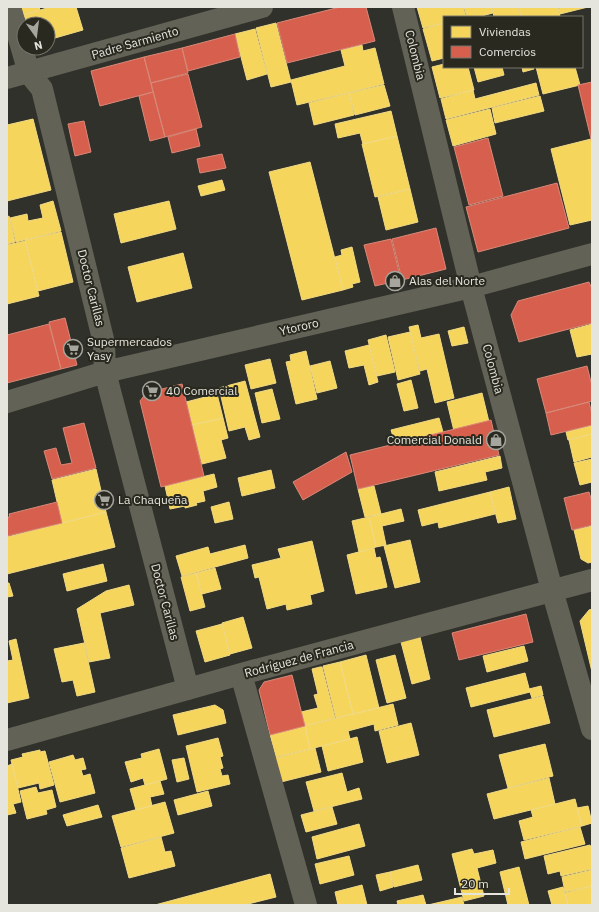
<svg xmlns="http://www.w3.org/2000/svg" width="599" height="912" viewBox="0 0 599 912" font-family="'IBM Plex Sans',sans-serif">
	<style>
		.homes { fill: #f6d55c; stroke: #f1da83 }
		.shops { fill: #d6604d; stroke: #da8878 }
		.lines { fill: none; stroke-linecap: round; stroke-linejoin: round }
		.minor { stroke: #636257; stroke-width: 22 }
		.labels { text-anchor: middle; stroke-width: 4; stroke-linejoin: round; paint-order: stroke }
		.street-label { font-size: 12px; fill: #e5e5de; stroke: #29291f }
		.poi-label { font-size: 12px; fill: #e5e5de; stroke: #29291f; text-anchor: start }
	</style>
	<rect width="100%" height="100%" fill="#31312b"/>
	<path class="homes" d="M 21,7 L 39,7 L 40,10 L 23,15 Z
		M 50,7 L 76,7 L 83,30 L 48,40 L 48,24 L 27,24 L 24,15 Z
		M 417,7 L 463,7 L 466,17 L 444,17 L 444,23 L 423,28 Z
		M 464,7 L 491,7 L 493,13 L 478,17 L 467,17 Z
		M 492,7 L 518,7 L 521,17 L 494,17 Z
		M 519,7 L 558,7 L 560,17 L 521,17 Z
		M 559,7 L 588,7 L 560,14 Z
		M 276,23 L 291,82 L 271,87 L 256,28 Z
		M 444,23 L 444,58 L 432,61 L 423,29 Z
		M 255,29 L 267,74 L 247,80 L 235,34 Z
		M 362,45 L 363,51 L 375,48 L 384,84 L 297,105 L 291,80 L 345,66 L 341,50 Z
		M 444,64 L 444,67 L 468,67 L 474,90 L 440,98 L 432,67 Z
		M 474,67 L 502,67 L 504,75 L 478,82 Z
		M 522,67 L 533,67 L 534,69 L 523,72 Z
		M 536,67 L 575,67 L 580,85 L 543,94 Z
		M 536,83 L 539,95 L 446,119 L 441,99 L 473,90 L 475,99 Z
		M 384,85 L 390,106 L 355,115 L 349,93 Z
		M 349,93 L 354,115 L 314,125 L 309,103 Z
		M 540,96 L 544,111 L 495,123 L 492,108 Z
		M 490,109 L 496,134 L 453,146 L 446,120 Z
		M 391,111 L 397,136 L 363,144 L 360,133 L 338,138 L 335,124 Z
		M 33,119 L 51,190 L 7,201 L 7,125 Z
		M 397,136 L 410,189 L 375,197 L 362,144 Z
		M 591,139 L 592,144 L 592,220 L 570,225 L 551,149 Z
		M 310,162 L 343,290 L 302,300 L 269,172 Z
		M 222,180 L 225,190 L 201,196 L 198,186 Z
		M 410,189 L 418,222 L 386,230 L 378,197 Z
		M 53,201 L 61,231 L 16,242 L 10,218 L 27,214 L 28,221 L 43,218 L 40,205 Z
		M 169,201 L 176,229 L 121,243 L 114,214 Z
		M 9,216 L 15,242 L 7,244 L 7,217 Z
		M 61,232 L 73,282 L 38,291 L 25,240 Z
		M 25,241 L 39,296 L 7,304 L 7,245 Z
		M 352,247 L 360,282 L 352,284 L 353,287 L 343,290 L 335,257 L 342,255 L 341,250 Z
		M 183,253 L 192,288 L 137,302 L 128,267 Z
		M 592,324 L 592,354 L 577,357 L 570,330 Z
		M 418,325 L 421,338 L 439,334 L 454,398 L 435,403 L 427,369 L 420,371 L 409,327 Z
		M 464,327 L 468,343 L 452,346 L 448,331 Z
		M 410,332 L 420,374 L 398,380 L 388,337 Z
		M 386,335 L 395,372 L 377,376 L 368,340 Z
		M 369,345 L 378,382 L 369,385 L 364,365 L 349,368 L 345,351 Z
		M 306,351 L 317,399 L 296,404 L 286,362 L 291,361 L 290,355 Z
		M 270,359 L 276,383 L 251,389 L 245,365 Z
		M 330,361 L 337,388 L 317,393 L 310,366 Z
		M 411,380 L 418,408 L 404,411 L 397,384 Z
		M 245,381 L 260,437 L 249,440 L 245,427 L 229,431 L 219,388 Z
		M 272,389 L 280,419 L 262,423 L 255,393 Z
		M 482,393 L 489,422 L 454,431 L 447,402 Z
		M 217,394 L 223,418 L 192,425 L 186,402 Z
		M 223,418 L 228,438 L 221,440 L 226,458 L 202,464 L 192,425 Z
		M 439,418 L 443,432 L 395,443 L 391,430 Z
		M 592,425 L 592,434 L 568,440 L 566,432 Z
		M 592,434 L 592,457 L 574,462 L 569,440 Z
		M 500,456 L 502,468 L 485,472 L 487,480 L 439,491 L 435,472 Z
		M 592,459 L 592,482 L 580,485 L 574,463 Z
		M 96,469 L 106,512 L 62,523 L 52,480 Z
		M 271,470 L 275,488 L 242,496 L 238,478 Z
		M 214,474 L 217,487 L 203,491 L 205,501 L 196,503 L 197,505 L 185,508 L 185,506 L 170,509 L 165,486 Z
		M 374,486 L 381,514 L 365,517 L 358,489 Z
		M 509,487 L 516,519 L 498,523 L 490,492 Z
		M 490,492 L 495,514 L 439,528 L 438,522 L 422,526 L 418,510 Z
		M 229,502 L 233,519 L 215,523 L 211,507 Z
		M 401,509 L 404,521 L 382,526 L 386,545 L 376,547 L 369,517 Z
		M 106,512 L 115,547 L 7,574 L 7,537 Z
		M 369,517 L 376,547 L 359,552 L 352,521 Z
		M 592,526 L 592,562 L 588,563 L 581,559 L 574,530 Z
		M 410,540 L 420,582 L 395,588 L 384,546 Z
		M 312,541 L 324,591 L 310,595 L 312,604 L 287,610 L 286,604 L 267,609 L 259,577 L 255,578 L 252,565 L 281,558 L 278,549 Z
		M 245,545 L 248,558 L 182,576 L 176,556 L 208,547 L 210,554 Z
		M 374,548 L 376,558 L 380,557 L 387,587 L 356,594 L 347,555 Z
		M 103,564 L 107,581 L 67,591 L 63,574 Z
		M 215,568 L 221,589 L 202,594 L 196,573 Z
		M 196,573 L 205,607 L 190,611 L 181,577 Z
		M 7,583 L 9,583 L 13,596 L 7,597 Z
		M 129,585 L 134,605 L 100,613 L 110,658 L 89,662 L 77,609 L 106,591 Z
		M 592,609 L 592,672 L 580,621 L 589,610 Z
		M 243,617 L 252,648 L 230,654 L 222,623 Z
		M 222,624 L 230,655 L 205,662 L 196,631 Z
		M 420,637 L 430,679 L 412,684 L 401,642 Z
		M 16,639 L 29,698 L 7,703 L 7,661 L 13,660 L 9,641 Z
		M 84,643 L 95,692 L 77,696 L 73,680 L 62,682 L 54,649 Z
		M 524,646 L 528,661 L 487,672 L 483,656 Z
		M 366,655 L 379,708 L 353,714 L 340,662 Z
		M 395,655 L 406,698 L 387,703 L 376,660 Z
		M 340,662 L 353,714 L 336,718 L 323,666 Z
		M 320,667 L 322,667 L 335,718 L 305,726 L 301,712 L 318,708 L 314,695 L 318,694 L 312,669 Z
		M 525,673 L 530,692 L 471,707 L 466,688 Z
		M 541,686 L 543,695 L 532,698 L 529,689 Z
		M 543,696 L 550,723 L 494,737 L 487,710 Z
		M 393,704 L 398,725 L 375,731 L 374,724 L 348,731 L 350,739 L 310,749 L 305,726 Z
		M 215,705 L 223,710 L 226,723 L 178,735 L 173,715 Z
		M 411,723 L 419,755 L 387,763 L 379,731 Z
		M 305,726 L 310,749 L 276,757 L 270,735 Z
		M 357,737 L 363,762 L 328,771 L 322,746 Z
		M 218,738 L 223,756 L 220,757 L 223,768 L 220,769 L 222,776 L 228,775 L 230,784 L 197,792 L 186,746 Z
		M 545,744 L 553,776 L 508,788 L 499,755 Z
		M 315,748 L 321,772 L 281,782 L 275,758 Z
		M 159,749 L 167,779 L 145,785 L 143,778 L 131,782 L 125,762 L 142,758 L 141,754 Z
		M 40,750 L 40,752 L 45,751 L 54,785 L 40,789 L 39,783 L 18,788 L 11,760 L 23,757 L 22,754 Z
		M 73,755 L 75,760 L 83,758 L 86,769 L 81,770 L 83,776 L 90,774 L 95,793 L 60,802 L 49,762 Z
		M 184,758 L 189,779 L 177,782 L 172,760 Z
		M 12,764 L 21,802 L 13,804 L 16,813 L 7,815 L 7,766 Z
		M 342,773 L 347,792 L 359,788 L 362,799 L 314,811 L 306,782 Z
		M 549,778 L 555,804 L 494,819 L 487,794 Z
		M 160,781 L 164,794 L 150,797 L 152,806 L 136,810 L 130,789 Z
		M 36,787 L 38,793 L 52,790 L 56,807 L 46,810 L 47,814 L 27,819 L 20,791 Z
		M 208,791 L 212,806 L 178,815 L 174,800 Z
		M 575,799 L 582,826 L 524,840 L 519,821 L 533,817 L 531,810 Z
		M 165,802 L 174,833 L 121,847 L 112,816 Z
		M 98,805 L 102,817 L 67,826 L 63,815 Z
		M 588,806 L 592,823 L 582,826 L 577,808 Z
		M 332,807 L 337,824 L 306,832 L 301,815 Z
		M 359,824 L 365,846 L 317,859 L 312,837 Z
		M 580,827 L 585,844 L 525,859 L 521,842 Z
		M 161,837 L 165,852 L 171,851 L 175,866 L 129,878 L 121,848 Z
		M 590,845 L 592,851 L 592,869 L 561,876 L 560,871 L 548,874 L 544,856 Z
		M 472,849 L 474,854 L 493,850 L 496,863 L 477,868 L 484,896 L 464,901 L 452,854 Z
		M 349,856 L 354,875 L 320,884 L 315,864 Z
		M 418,865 L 422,880 L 394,887 L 390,872 Z
		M 519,867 L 529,905 L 508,905 L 500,872 Z
		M 592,870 L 592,886 L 565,892 L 562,877 Z
		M 390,872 L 393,887 L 380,891 L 376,875 Z
		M 270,874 L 276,897 L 244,905 L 155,905 Z
		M 362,885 L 367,905 L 338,905 L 335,892 Z
		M 592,886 L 592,905 L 568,905 L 565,893 Z
		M 563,887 L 568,905 L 552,905 L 548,891 Z
		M 423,895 L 426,905 L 398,905 L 397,901 Z
		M 462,897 L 464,905 L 428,905 Z"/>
	<path class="shops" d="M 340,7 L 366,7 L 375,41 L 287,63 L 277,23 Z
		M 235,34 L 240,57 L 188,71 L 182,48 Z
		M 182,48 L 188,73 L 151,83 L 144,57 Z
		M 144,57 L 153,92 L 100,106 L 91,71 Z
		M 188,74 L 202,127 L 165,137 L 151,83 Z
		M 592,82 L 592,143 L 578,85 Z
		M 153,92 L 165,137 L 150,141 L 139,96 Z
		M 84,121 L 91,152 L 75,156 L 68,124 Z
		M 196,129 L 200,146 L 172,153 L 168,137 Z
		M 488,138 L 503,196 L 469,205 L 454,147 Z
		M 222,154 L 226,168 L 200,173 L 197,159 Z
		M 557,183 L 569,228 L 478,252 L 466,207 Z
		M 436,228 L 446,269 L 402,280 L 392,239 Z
		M 391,239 L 401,280 L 375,286 L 364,245 Z
		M 589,282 L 592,289 L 592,323 L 519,342 L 511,315 L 518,301 Z
		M 65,318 L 77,365 L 61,369 L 49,322 Z
		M 49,324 L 61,369 L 7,383 L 7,335 Z
		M 587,366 L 592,386 L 592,401 L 546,413 L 537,379 Z
		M 182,384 L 204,476 L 161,487 L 140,401 L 146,393 Z
		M 589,402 L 592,414 L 592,425 L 551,435 L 546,413 Z
		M 491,420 L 499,455 L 358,489 L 350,455 Z
		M 84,423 L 96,468 L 52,479 L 44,451 L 56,448 L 61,465 L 72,463 L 63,428 Z
		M 346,452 L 352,472 L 303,500 L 293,482 Z
		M 589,492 L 592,502 L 592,525 L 572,530 L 564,498 Z
		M 57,502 L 62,523 L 7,536 L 7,517 L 10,517 L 9,514 Z
		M 526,614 L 533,642 L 459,660 L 452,633 Z
		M 292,675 L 305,726 L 270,735 L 259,690 L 264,682 Z"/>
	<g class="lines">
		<path class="minor" d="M 10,7 L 29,73 L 42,89 L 104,343 L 105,372 L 188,689
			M 403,7 L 471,287 L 552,590 L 592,729
			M 7,78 L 262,7
			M 7,402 L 105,372 L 471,287 L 592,254
			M 241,674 L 306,905
			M 7,740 L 241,674 L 592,580"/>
	</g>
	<defs>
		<g id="shop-ring" transform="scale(1)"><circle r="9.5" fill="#29291f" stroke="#a6a69f" stroke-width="1.5"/><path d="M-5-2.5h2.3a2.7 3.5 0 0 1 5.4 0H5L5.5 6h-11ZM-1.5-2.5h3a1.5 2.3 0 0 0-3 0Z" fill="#a6a69f"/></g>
		<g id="supermarket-ring" transform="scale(1)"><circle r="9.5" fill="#29291f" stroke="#a6a69f" stroke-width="1.5"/><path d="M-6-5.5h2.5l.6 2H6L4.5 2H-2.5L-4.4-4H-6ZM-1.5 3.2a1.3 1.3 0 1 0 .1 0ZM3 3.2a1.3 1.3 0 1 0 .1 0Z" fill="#a6a69f"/></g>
	</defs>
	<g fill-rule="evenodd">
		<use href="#shop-ring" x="395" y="281"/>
		<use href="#supermarket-ring" x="73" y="349"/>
		<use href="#supermarket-ring" x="152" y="391"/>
		<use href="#shop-ring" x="496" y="440"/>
		<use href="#supermarket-ring" x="104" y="500"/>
	</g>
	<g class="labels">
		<g class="street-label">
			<text transform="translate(135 43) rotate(-16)" y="4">Padre Sarmiento</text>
			<text transform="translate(415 55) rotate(76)" y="4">Colombia</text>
			<text transform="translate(91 288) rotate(76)" y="4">Doctor Carillas</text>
			<text transform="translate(299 327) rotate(-13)" y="4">Ytororo</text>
			<text transform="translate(493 369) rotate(75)" y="4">Colombia</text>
			<text transform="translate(165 602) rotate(75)" y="4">Doctor Carillas</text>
			<text transform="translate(299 659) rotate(-15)" y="4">Rodríguez de Francia</text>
		</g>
		<g class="poi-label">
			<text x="409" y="285">Alas del Norte</text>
			<text x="87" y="346">Supermercados<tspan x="87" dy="14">Yasy</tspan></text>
			<text x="166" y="395">40 Comercial</text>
			<text x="482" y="444" text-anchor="end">Comercial Donald</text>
			<text x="118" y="504">La Chaqueña</text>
		</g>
	</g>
	<rect width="599" height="912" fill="none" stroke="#e5e5de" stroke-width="16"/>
	<rect x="443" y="16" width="140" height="52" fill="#29291f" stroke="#74746b"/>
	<rect x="451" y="26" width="20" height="12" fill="#f6d55c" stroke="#74746b"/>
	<text x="479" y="36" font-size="12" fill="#e5e5de">Viviendas</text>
	<rect x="451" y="46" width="20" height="12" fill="#d6604d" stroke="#74746b"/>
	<text x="479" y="56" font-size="12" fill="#e5e5de">Comercios</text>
	<g transform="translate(36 36) rotate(166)"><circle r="19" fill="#29291f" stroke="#74746b"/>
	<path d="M0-3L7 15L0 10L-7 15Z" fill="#a6a69f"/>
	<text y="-6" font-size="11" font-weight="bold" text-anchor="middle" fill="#e5e5de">N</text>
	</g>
	<path d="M455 888v6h54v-6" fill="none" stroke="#e5e5de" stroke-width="2"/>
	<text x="461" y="888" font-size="12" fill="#e5e5de" stroke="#29291f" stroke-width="3" paint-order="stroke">20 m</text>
</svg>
